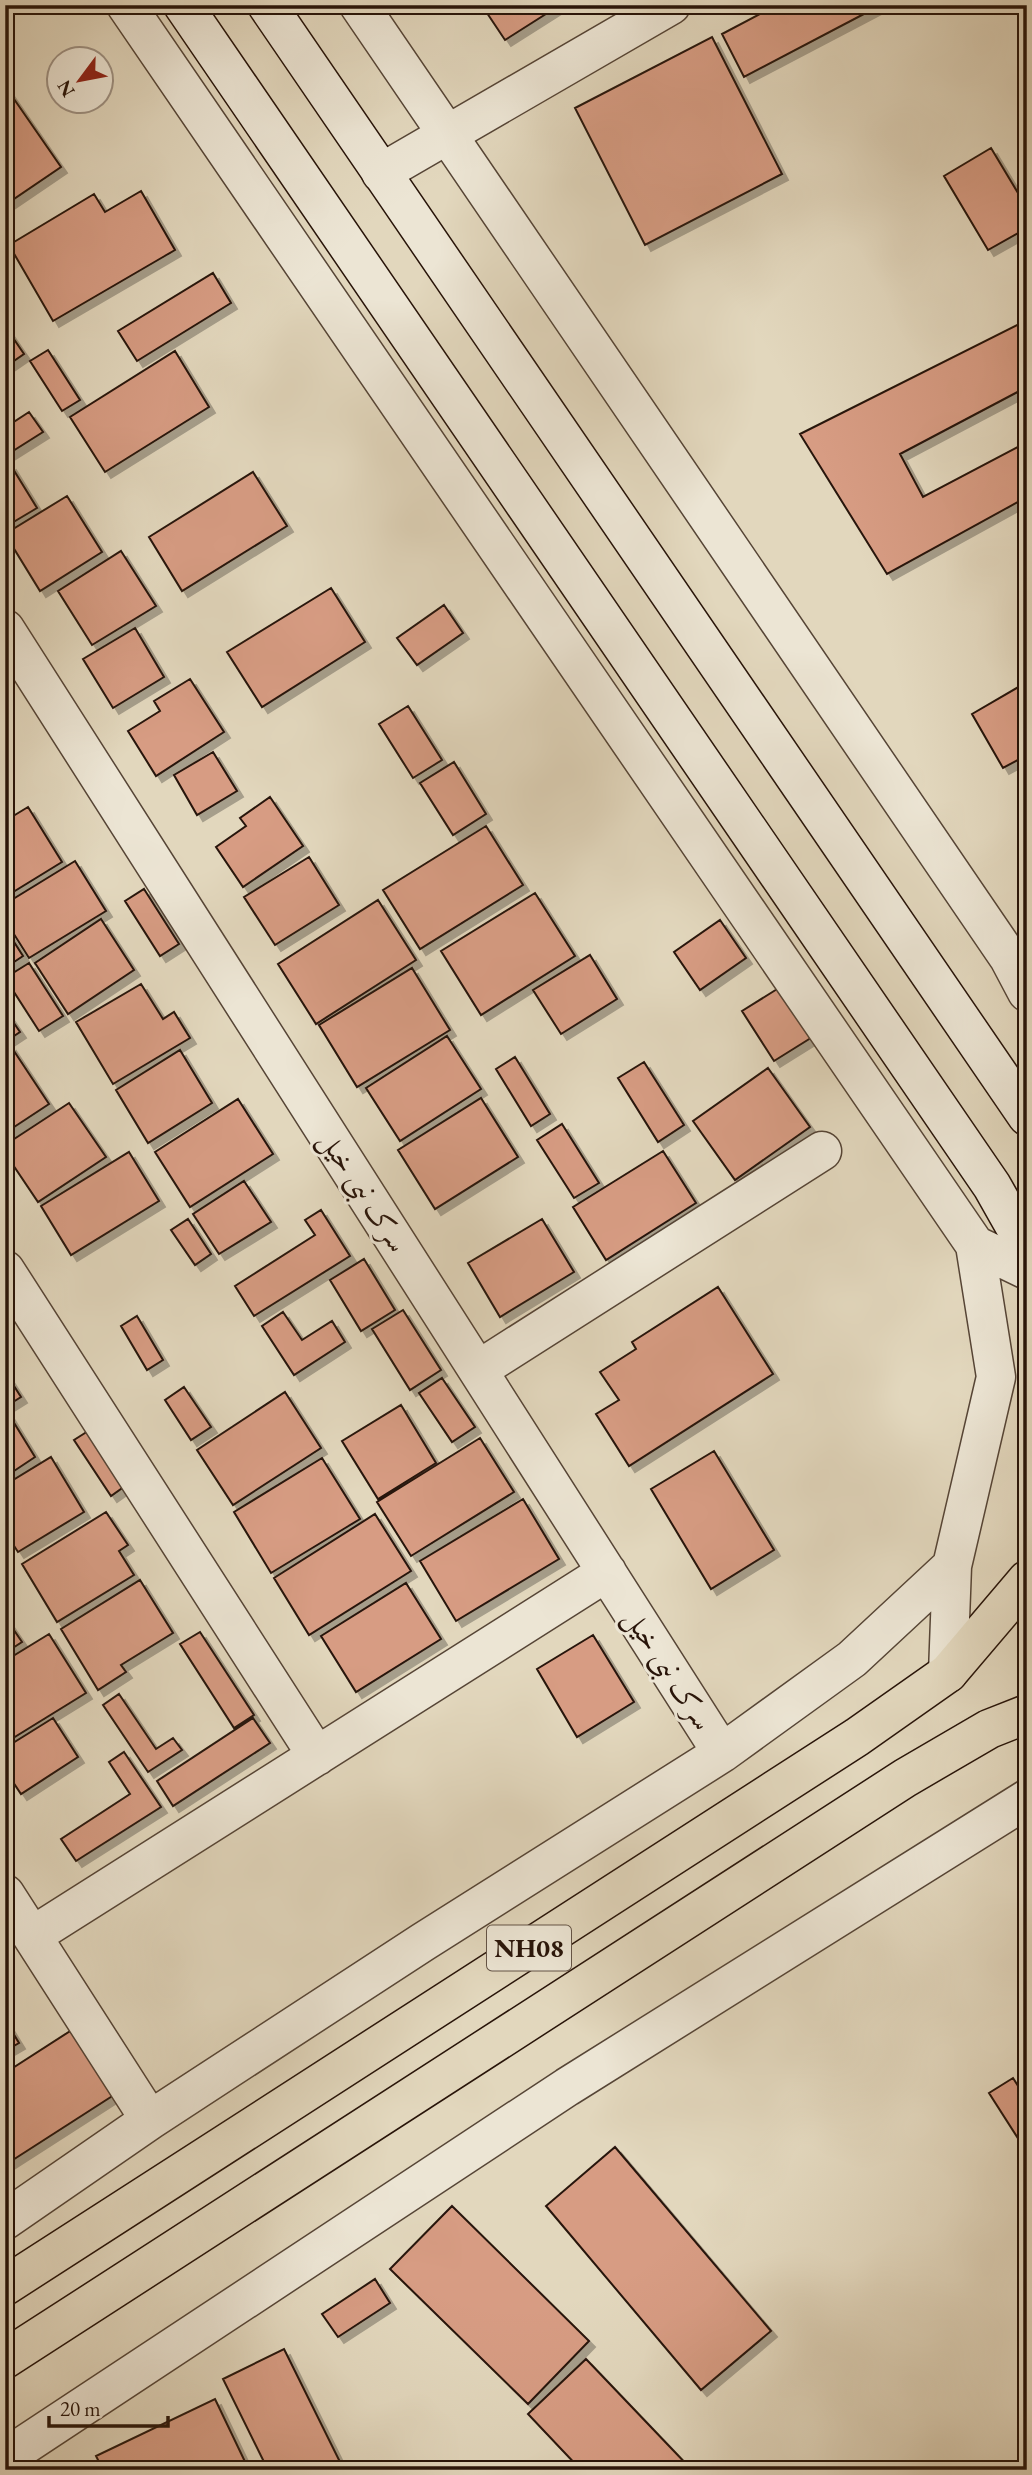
<svg xmlns="http://www.w3.org/2000/svg" width="1032" height="2475" viewBox="0 0 1032 2475" font-family="'EB Garamond',Amiri,serif">
	<style>
		.building { fill: #d79c83; stroke: #281409; stroke-width: 2; filter: url(#shadow) }
		.lines { fill: none; stroke-linecap: round; stroke-linejoin: round }
		.minor-casing { stroke: #564536; stroke-width: 41 }
		.tertiary-casing { stroke: #564536; stroke-width: 41 }
		.secondary-casing { stroke: #281409; stroke-width: 41 }
		.trunk-casing { stroke: #281409; stroke-width: 41 }
		.minor { stroke: #ece5d4; stroke-width: 38 }
		.tertiary { stroke: #ece5d4; stroke-width: 38 }
		.secondary { stroke: #ece5d4; stroke-width: 38 }
		.trunk { stroke: #e2d7bd; stroke-width: 38 }
		.labels { text-anchor: middle; stroke-width: 6; stroke-linejoin: round; paint-order: stroke }
		.shield { fill: #ece5d4; stroke: #635346; stroke-width: 2 }
		.shield-label { font-size: 26px; font-weight: bold; fill: #281409 }
		.street-label { font-size: 28px; fill: #281409; stroke: #ece5d4 }
	</style>
	<defs>
		<filter id="shadow"><feDropShadow dx="6" dy="6" stdDeviation="0" flood-color="#0004"/></filter>
	</defs>
	<rect width="100%" height="100%" fill="#e2d7bd"/>
	<filter id="stains"><feTurbulence type="fractalNoise" baseFrequency=".00286" numOctaves="4"/><feColorMatrix values="0 0 0 0 .2 0 0 0 0 .09 0 0 0 0 .02 0 0 0 .5 -.17"/></filter>
	<radialGradient id="worn" r=".72"><stop offset=".6" stop-color="#630" stop-opacity="0"/><stop offset="1" stop-color="#630" stop-opacity=".3"/></radialGradient>
	<path class="building" d="M 492,5 L 560,5 L 505,40 L 485,10 Z
		M 777,5 L 881,5 L 744,77 L 722,34 Z
		M 712,37 L 782,174 L 645,245 L 575,108 Z
		M 5,86 L 61,167 L 5,205 Z
		M 991,148 L 1027,208 L 1027,228 L 988,250 L 944,176 Z
		M 141,191 L 175,250 L 53,321 L 9,245 L 94,194 L 105,212 Z
		M 213,273 L 231,303 L 137,361 L 118,331 Z
		M 1027,320 L 1027,387 L 900,454 L 923,497 L 1027,442 L 1027,497 L 887,574 L 800,434 Z
		M 5,326 L 24,354 L 5,367 Z
		M 48,350 L 80,400 L 62,411 L 30,361 Z
		M 175,351 L 209,407 L 105,472 L 70,417 Z
		M 5,412 L 12,423 L 29,412 L 43,432 L 5,456 Z
		M 10,464 L 37,508 L 5,527 L 5,467 Z
		M 253,472 L 287,526 L 182,591 L 149,537 Z
		M 67,496 L 102,552 L 40,591 L 5,534 Z
		M 121,551 L 156,606 L 92,645 L 58,591 Z
		M 331,588 L 365,642 L 262,707 L 227,652 Z
		M 444,605 L 463,633 L 417,665 L 397,638 Z
		M 135,628 L 164,677 L 113,708 L 83,659 Z
		M 190,679 L 224,732 L 156,776 L 128,731 L 160,711 L 154,701 Z
		M 1027,682 L 1027,755 L 1003,768 L 972,714 Z
		M 408,706 L 442,760 L 413,778 L 379,724 Z
		M 213,752 L 237,791 L 197,815 L 174,775 Z
		M 454,762 L 486,814 L 453,835 L 420,783 Z
		M 270,797 L 303,846 L 243,887 L 216,847 L 246,826 L 240,818 Z
		M 28,807 L 62,862 L 5,897 L 5,821 Z
		M 486,826 L 523,885 L 420,949 L 383,890 Z
		M 309,857 L 339,905 L 275,945 L 244,897 Z
		M 75,861 L 106,911 L 29,958 L 5,920 L 5,904 Z
		M 144,889 L 179,944 L 160,956 L 125,901 Z
		M 535,893 L 575,956 L 481,1015 L 441,951 Z
		M 378,900 L 416,960 L 316,1024 L 278,964 Z
		M 101,919 L 134,970 L 68,1014 L 35,963 Z
		M 720,920 L 746,958 L 700,990 L 674,952 Z
		M 5,928 L 23,956 L 5,968 Z
		M 590,955 L 617,999 L 561,1034 L 533,990 Z
		M 29,963 L 63,1016 L 39,1031 L 5,978 Z
		M 412,968 L 450,1030 L 357,1087 L 319,1025 Z
		M 141,984 L 163,1019 L 174,1012 L 190,1038 L 113,1084 L 76,1022 Z
		M 782,986 L 814,1036 L 774,1061 L 742,1011 Z
		M 5,1010 L 20,1032 L 5,1042 Z
		M 447,1036 L 481,1089 L 400,1141 L 366,1088 Z
		M 10,1045 L 49,1104 L 5,1133 L 5,1049 Z
		M 180,1050 L 212,1103 L 148,1143 L 116,1090 Z
		M 515,1057 L 550,1114 L 531,1126 L 496,1069 Z
		M 644,1062 L 684,1125 L 658,1142 L 618,1078 Z
		M 768,1068 L 810,1127 L 735,1180 L 693,1121 Z
		M 481,1098 L 518,1157 L 435,1209 L 398,1150 Z
		M 238,1099 L 273,1154 L 190,1207 L 155,1152 Z
		M 69,1103 L 106,1157 L 38,1202 L 5,1153 L 5,1145 Z
		M 562,1124 L 599,1183 L 574,1198 L 537,1140 Z
		M 663,1151 L 696,1203 L 606,1260 L 573,1207 Z
		M 129,1152 L 159,1201 L 71,1255 L 41,1206 Z
		M 244,1181 L 271,1222 L 219,1254 L 193,1214 Z
		M 321,1210 L 350,1256 L 254,1316 L 235,1286 L 315,1235 L 305,1220 Z
		M 188,1219 L 211,1254 L 195,1265 L 171,1230 Z
		M 542,1219 L 574,1272 L 500,1317 L 468,1263 Z
		M 364,1259 L 395,1310 L 361,1331 L 330,1280 Z
		M 718,1287 L 773,1374 L 629,1466 L 596,1414 L 619,1400 L 600,1372 L 636,1349 L 632,1342 Z
		M 403,1310 L 441,1370 L 410,1390 L 372,1329 Z
		M 283,1312 L 302,1340 L 332,1321 L 345,1342 L 294,1375 L 262,1326 Z
		M 137,1316 L 163,1360 L 147,1370 L 121,1326 Z
		M 5,1372 L 21,1397 L 5,1407 Z
		M 442,1378 L 475,1427 L 452,1442 L 419,1393 Z
		M 184,1387 L 211,1427 L 191,1440 L 165,1400 Z
		M 285,1392 L 321,1448 L 233,1505 L 197,1450 Z
		M 401,1405 L 436,1463 L 378,1499 L 342,1441 Z
		M 8,1413 L 35,1457 L 5,1477 L 5,1414 Z
		M 96,1426 L 132,1481 L 111,1496 L 74,1440 Z
		M 480,1438 L 514,1492 L 411,1556 L 377,1502 Z
		M 714,1451 L 774,1550 L 711,1589 L 651,1489 Z
		M 51,1457 L 84,1512 L 18,1552 L 5,1532 L 5,1485 Z
		M 322,1458 L 360,1519 L 271,1573 L 234,1512 Z
		M 523,1499 L 559,1559 L 456,1621 L 420,1561 Z
		M 106,1512 L 128,1545 L 119,1551 L 134,1575 L 57,1622 L 22,1564 Z
		M 375,1514 L 411,1571 L 309,1635 L 274,1578 Z
		M 140,1580 L 173,1633 L 121,1665 L 126,1672 L 98,1690 L 61,1629 Z
		M 406,1583 L 441,1639 L 356,1692 L 321,1636 Z
		M 5,1617 L 22,1642 L 5,1653 Z
		M 200,1632 L 254,1715 L 234,1728 L 180,1644 Z
		M 49,1634 L 86,1693 L 5,1743 L 5,1661 Z
		M 593,1635 L 634,1702 L 577,1737 L 537,1669 Z
		M 119,1694 L 156,1749 L 173,1738 L 182,1750 L 148,1772 L 103,1705 Z
		M 53,1718 L 78,1757 L 21,1794 L 5,1770 L 5,1748 Z
		M 253,1718 L 270,1743 L 173,1806 L 157,1781 Z
		M 124,1752 L 161,1807 L 76,1861 L 61,1839 L 130,1794 L 109,1762 Z
		M 5,2020 L 19,2043 L 5,2051 Z
		M 75,2028 L 117,2093 L 5,2165 L 5,2073 Z
		M 1013,2078 L 1027,2100 L 1026,2151 L 989,2093 Z
		M 615,2147 L 771,2331 L 701,2390 L 546,2206 Z
		M 452,2206 L 589,2341 L 528,2404 L 390,2269 Z
		M 375,2279 L 390,2303 L 338,2337 L 322,2314 Z
		M 284,2349 L 344,2470 L 268,2470 L 223,2379 Z
		M 586,2359 L 692,2470 L 581,2470 L 528,2414 Z
		M 215,2399 L 249,2470 L 103,2470 L 96,2456 Z"/>
	<g class="lines">
		<g class="minor-casing">
			<path id="minor" d="M 126,5 L 975,1245 L 1027,1270
				M 359,5 L 1009,958 L 1027,992
				M 5,629 L 722,1753
				M 5,1270 L 317,1756
				M 478,1370 L 822,1151
				M 948,1673 L 952,1566
				M 5,1894 L 150,2120
				M 32,1936 L 607,1572
				M 5,2220 L 150,2120 L 423,1942 L 722,1753 L 852,1659 L 952,1566 L 996,1377 L 975,1245
				M 5,2458 L 567,2087 L 1027,1799"/>
		</g>
		<g class="tertiary-casing">
			<path id="tertiary" d="M 381,173 L 671,5"/>
		</g>
		<g class="secondary-casing">
			<path id="secondary" d="M 183,5 L 992,1186 L 1027,1248
				M 267,5 L 1027,1116"/>
		</g>
		<g class="trunk-casing">
			<path id="trunk" d="M 5,2286 L 857,1737 L 948,1673 L 1027,1580
				M 5,2359 L 905,1778 L 989,1729 L 1027,1714"/>
		</g>
		<use href="#minor" class="minor"/>
		<use href="#tertiary" class="tertiary"/>
		<use href="#secondary" class="secondary"/>
		<use href="#trunk" class="trunk"/>
	</g>
	<g class="labels">
		<rect class="shield" x="487" y="1925.5" width="84" height="45" rx="5"/>
		<g class="shield-label">
			<text x="529" y="1957">NH08</text>
		</g>
		<g class="street-label">
			<text transform="translate(364 1191) rotate(57)" y="10">سرک نبی خیل</text>
			<text transform="translate(669 1669) rotate(57)" y="10">سرک نبی خیل</text>
		</g>
	</g>
	<rect width="1032" height="2475" fill="none" stroke="#e2d7bd" stroke-width="28"/>
	<rect x="7" y="7" width="1018" height="2461" fill="none" stroke="#281409" stroke-width="3.5"/>
	<rect x="14" y="14" width="1004" height="2447" fill="none" stroke="#281409" stroke-width="2"/>
	<g transform="translate(80 80) rotate(238)"><circle r="33" fill="#ece5d4" stroke="#9e9183" stroke-width="2"/>
	<path d="M0-5L12 26L0 18L-12 26Z" fill="#8f2418"/>
	<text y="-10" font-size="19" font-weight="bold" text-anchor="middle" fill="#281409">N</text>
	</g>
	<path d="M49 2416v10h119v-10" fill="none" stroke="#281409" stroke-width="3.5"/>
	<text x="60" y="2416" font-size="21" fill="#281409" stroke="#ece5d4" stroke-width="5" paint-order="stroke">20 m</text>
	<rect width="100%" height="100%" filter="url(#stains)"/>
	<rect width="100%" height="100%" fill="url(#worn)"/>
</svg>
